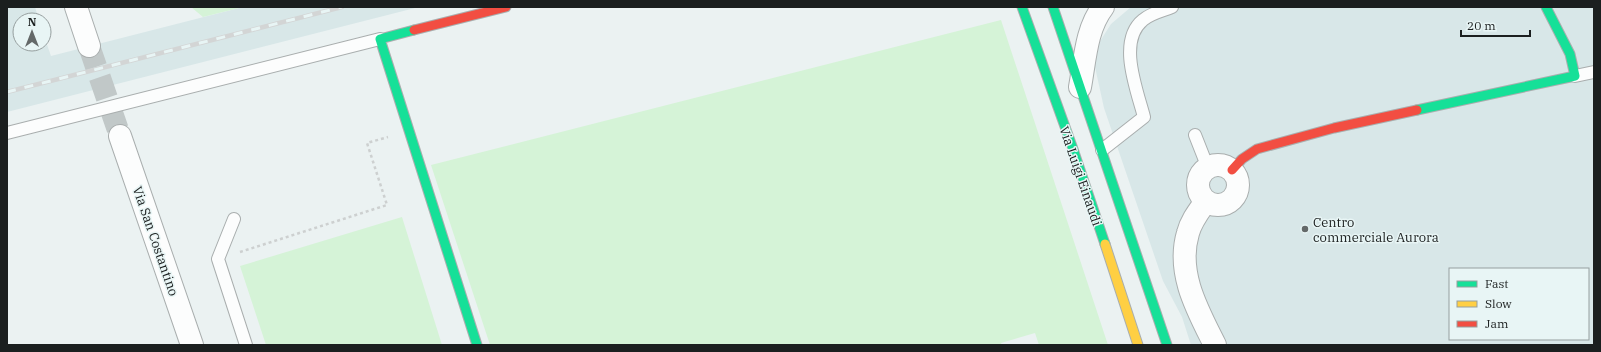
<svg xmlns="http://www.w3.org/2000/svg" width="1601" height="352" viewBox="0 0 1601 352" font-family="'IBM Plex Serif',serif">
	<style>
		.built { fill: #d8e7e8; fill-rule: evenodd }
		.green { fill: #d5f3d7 }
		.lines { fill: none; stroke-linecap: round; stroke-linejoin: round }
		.street-tunnel { stroke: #c1c8c8; stroke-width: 22; stroke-dasharray: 22 11; stroke-linecap: butt }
		.lane-casing { stroke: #a9aeae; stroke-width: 14 }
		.street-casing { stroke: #a9aeae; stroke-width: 24 }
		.fast-casing { stroke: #a9aeae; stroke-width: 11 }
		.slow-casing { stroke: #a9aeae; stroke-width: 11 }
		.jam-casing { stroke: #a9aeae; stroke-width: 11 }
		.path { stroke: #cdd0d0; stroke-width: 2.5; stroke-dasharray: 3 3; stroke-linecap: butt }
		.lane { stroke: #fcfdfd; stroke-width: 12 }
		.street { stroke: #fcfdfd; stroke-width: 22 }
		.fast { stroke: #16e098; stroke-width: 9 }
		.slow { stroke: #ffcf43; stroke-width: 9 }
		.jam { stroke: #f24e42; stroke-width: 9 }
		.rail-casing { stroke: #d3d5d5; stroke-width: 4.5 }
		.rail { stroke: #e8f5f5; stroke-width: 3; stroke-dasharray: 9; stroke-linecap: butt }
		.poi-dot { fill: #646969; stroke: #e8f5f5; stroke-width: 1.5 }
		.labels { text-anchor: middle; stroke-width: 3; stroke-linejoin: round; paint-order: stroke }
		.street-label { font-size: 13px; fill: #1b1f1f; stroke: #e8f5f5 }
		.poi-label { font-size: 13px; fill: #1b1f1f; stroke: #e8f5f5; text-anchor: start }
	</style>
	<rect width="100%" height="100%" fill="#ebf2f2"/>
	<path class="built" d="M 7,7 L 35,7 L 39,20 L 20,20 L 20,44 L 44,44 L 44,36 L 51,56 L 243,7 L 419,7 L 7,112 Z
		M 1131,7 L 1594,7 L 1594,345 L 1191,345 L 1182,317 L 1163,281 L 1104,108 L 1095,67 L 1097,46 L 1111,24 ZM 1450,269 L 1588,269 L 1588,339 L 1450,339 Z"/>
	<path class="green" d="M 191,7 L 243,7 L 203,17 Z
		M 1001,20 L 1108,345 L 1039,345 L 1035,333 L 1001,343 L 1002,345 L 490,345 L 431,165 Z
		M 402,217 L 442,345 L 266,345 L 240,266 Z"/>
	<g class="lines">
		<path class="street-tunnel" d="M 89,46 L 120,136"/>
		<g class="lane-casing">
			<path id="lane" d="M 1575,76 L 1594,72
				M 7,133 L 380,39
				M 1195,135 L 1208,168
				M 1102,150 L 1144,117 C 1137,90 1117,41 1143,20 C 1151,13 1162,11 1172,7
				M 234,219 L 218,259 L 246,345"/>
		</g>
		<g class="street-casing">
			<path id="street" d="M 76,7 L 89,46
				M 1080,87 C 1085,60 1086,29 1103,7
				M 120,136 L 192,345
				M1198 185a20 20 0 1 1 40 0a20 20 0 1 1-40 0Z
				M 1206,201 C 1199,211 1191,221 1188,233 C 1176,273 1198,311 1215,345"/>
		</g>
		<g class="fast-casing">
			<path id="fast" d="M 1022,7 L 1073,149 L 1105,244
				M 1053,7 L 1167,345
				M 414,30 L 380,39 L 477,345
				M 1417,110 L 1575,76 L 1570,54 L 1546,7"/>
		</g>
		<g class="slow-casing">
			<path id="slow" d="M 1105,244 L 1138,345"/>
		</g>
		<g class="jam-casing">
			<path id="jam" d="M 414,30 L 506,7
				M 1232,170 L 1242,159 L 1257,149 L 1334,128 L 1417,110"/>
		</g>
		<path class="path" d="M 240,252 L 387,205 L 367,143 L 388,137"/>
		<use href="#lane" class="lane"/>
		<use href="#street" class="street"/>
		<use href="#fast" class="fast"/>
		<use href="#slow" class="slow"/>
		<use href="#jam" class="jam"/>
		<g class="rail-casing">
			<path id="rail" d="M 7,92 L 342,7"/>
		</g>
		<use href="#rail" class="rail"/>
	</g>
	<circle class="poi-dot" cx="1305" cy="229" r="4"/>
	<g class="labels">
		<g class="street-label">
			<text transform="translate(1081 176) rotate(71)" y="5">Via Luigi Einaudi</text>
			<text transform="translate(156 241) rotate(71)" y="5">Via San Costantino</text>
		</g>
		<g class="poi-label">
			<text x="1313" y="227">Centro<tspan x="1313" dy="15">commerciale Aurora</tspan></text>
		</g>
	</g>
	<rect width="1601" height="352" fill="none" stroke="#1b1f1f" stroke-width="16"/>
	<rect x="1449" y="268" width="140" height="72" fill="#e8f5f5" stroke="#969f9f"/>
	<rect x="1457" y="281" width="20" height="6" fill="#16e098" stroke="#969f9f"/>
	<text x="1485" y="288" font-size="12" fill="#1b1f1f">Fast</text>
	<rect x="1457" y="301" width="20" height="6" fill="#ffcf43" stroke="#969f9f"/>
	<text x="1485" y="308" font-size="12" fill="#1b1f1f">Slow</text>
	<rect x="1457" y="321" width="20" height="6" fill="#f24e42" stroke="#969f9f"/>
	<text x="1485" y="328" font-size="12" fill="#1b1f1f">Jam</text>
	<g transform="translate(32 32)"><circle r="19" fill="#e8f5f5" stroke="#969f9f"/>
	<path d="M0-3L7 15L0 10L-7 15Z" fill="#646969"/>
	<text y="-6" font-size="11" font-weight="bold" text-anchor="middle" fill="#1b1f1f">N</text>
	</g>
	<path d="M1461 30v6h69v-6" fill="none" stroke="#1b1f1f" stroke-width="2"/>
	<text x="1467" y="30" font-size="12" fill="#1b1f1f" stroke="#e8f5f5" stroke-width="3" paint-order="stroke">20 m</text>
</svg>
